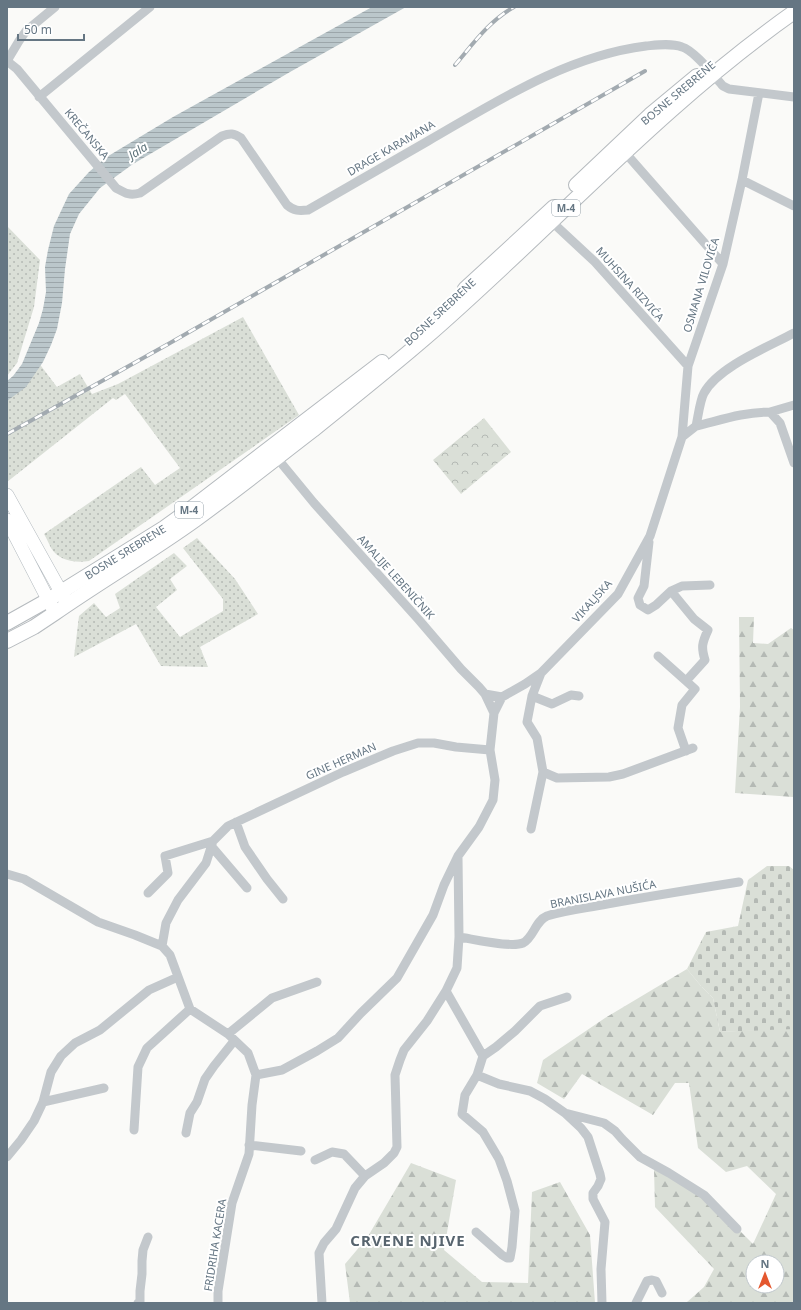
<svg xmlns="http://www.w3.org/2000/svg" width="801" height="1310" viewBox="0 0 801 1310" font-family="'Noto Sans',sans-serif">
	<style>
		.grass { fill: url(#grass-dots) }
		.forest { fill: url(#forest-firs); fill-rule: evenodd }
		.cemetery { fill: url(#cemetery-stones) }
		.park { fill: url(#park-crowns) }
		.water { fill: url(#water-rules) }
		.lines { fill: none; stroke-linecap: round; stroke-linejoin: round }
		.secondary-casing { stroke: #b3babf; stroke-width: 14 }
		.primary-casing { stroke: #b5babe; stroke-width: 16 }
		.minor { stroke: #c3c8cc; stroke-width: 9 }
		.secondary { stroke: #fff; stroke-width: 13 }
		.primary { stroke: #fff; stroke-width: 14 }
		.rail-casing { stroke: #a2aab0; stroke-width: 4 }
		.rail { stroke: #fff; stroke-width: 2.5; stroke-dasharray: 8; stroke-linecap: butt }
		.labels { text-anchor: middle; stroke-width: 4; stroke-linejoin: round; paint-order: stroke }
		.shield { fill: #fff; stroke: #939fa8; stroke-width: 1 }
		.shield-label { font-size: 10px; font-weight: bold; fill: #657683 }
		.street-label { font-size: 11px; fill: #657683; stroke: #fff }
		.water-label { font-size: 12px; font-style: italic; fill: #60757c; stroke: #fff }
		.district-label { font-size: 15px; font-weight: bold; letter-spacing: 1px; fill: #57646e; stroke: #fff }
	</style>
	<defs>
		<pattern id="grass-dots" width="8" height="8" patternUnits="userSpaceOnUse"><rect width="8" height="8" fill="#dadfd7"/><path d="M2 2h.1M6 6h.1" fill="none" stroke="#b4b9b4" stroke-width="1.8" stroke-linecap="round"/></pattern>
		<pattern id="forest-firs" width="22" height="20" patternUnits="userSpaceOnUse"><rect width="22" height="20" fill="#dadfd7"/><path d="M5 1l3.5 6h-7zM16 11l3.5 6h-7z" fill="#b4b9b4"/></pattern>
		<pattern id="cemetery-stones" width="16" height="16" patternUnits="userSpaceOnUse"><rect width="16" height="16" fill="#dadfd7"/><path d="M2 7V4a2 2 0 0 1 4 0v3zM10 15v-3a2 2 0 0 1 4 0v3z" fill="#b4b9b4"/></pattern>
		<pattern id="park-crowns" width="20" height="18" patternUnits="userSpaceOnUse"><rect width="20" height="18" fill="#dadfd7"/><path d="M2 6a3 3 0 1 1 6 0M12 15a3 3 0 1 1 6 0" fill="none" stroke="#b4b9b4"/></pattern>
		<pattern id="water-rules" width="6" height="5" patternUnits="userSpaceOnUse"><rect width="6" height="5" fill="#bbc7cb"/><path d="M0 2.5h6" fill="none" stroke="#9ca6aa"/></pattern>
	</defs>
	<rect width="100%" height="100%" fill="#fafaf8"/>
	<path class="grass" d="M 7,226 L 40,260 L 34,307 L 17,363 L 7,376 Z
		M 243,317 L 299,415 L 89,561 C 75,563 59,561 51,548 C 49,544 47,539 44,534 L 141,467 L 155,485 L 180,468 L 125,394 L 116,400 L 113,398 L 7,482 L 7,391 L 35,358 L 57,387 L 80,374 L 92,394 L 118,384 Z
		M 197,538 L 235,579 L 258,614 L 200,647 L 208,667 L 161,666 L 136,624 L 74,657 L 79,616 L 94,603 L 106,617 L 120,608 L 115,594 L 174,553 L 187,566 L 170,579 L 177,590 L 156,607 L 180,637 L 223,611 L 223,599 L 183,548 Z"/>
	<path class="forest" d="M 739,617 L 754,617 L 753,643 L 768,644 L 791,628 L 794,630 L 793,797 L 735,793 L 740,707 Z
		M 687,969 L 701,986 L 713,998 L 720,1032 L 794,1028 L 794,1303 L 686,1303 L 704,1287 L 714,1269 L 655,1207 L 654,1169 L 708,1199 L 753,1244 L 776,1194 L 747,1166 L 726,1172 L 698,1148 L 689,1083 L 675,1083 L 653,1115 L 582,1074 L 564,1099 L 537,1083 L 543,1060 L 605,1018 ZM 753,1262 L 777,1262 L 777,1286 L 753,1286 Z
		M 411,1163 L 456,1180 L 444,1250 L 482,1282 L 528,1283 L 532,1192 L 560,1182 L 590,1235 L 595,1303 L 350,1303 L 345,1264 L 367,1238 Z"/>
	<path class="cemetery" d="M 767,866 L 789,866 L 794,870 L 794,1029 L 720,1032 L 713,998 L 701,986 L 687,969 L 706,932 L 738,926 L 748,880 Z"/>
	<path class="park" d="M 484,418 L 511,452 L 461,494 L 433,460 Z"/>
	<path class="water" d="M 372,7 L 406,7 L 290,72 L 133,164 L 100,188 L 79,214 L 70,234 L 65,269 L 62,303 L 57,329 L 51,345 L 43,362 L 26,387 L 7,401 L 7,381 L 13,376 L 22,364 L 39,323 L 43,309 L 46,292 L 45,267 L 48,250 L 54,226 L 69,194 L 89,172 L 105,158 L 173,117 Z"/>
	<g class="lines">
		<g class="secondary-casing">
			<path id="secondary" d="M 7,495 L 66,601
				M 7,520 L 53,609"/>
		</g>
		<g class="primary-casing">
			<g id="primary">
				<path d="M 576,185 L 650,115 L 697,76"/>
				<path d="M 465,289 L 554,207"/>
				<path id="s1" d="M 7,623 L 48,600 L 164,528 L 189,510 L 382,362"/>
				<path d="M 7,641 L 34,627 L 55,613 C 101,581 149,553 195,520 C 235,491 274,460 313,430 C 350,400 388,370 424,339 C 549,231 659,107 794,12"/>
			</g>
		</g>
		<path class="minor" d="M 7,61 L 17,69 L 116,188 C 125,193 129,196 140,193 L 222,136 C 230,133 234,133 241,138 L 287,205 C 294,211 299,211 308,210 C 348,187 388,164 428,141 C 496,102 566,56 646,46 C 657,45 671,43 682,47 C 694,50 714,76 723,86 L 729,89 L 794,97
			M 7,61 L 19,41 L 26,31 L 55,7
			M 39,97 L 150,7
			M 626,152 L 629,157 L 723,264
			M 742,180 L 794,206
			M 552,222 L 595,262 L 688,366
			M 770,412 L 794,405
			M 696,426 C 721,420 744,412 770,412 L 780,423 L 794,463
			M 682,437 L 696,426 C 698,417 700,400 704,393 C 718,367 768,347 794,333
			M 277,458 L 314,503 L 419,620 L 461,669 L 479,687 L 485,694 L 494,713
			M 649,542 L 644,586 L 638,598 L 640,605 L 648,610 L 656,605 L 671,591
			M 658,656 L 695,689 L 682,705 L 678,728 L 686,751
			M 541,673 L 532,696 L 527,722 L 537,738 L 543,772 L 557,778 L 609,777 L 623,774 L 693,748
			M 686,681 L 705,660 C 701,647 702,643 708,630 L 694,619 L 671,591 L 682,586 L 710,585
			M 485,694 L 502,697 L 525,684 L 541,673 L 618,594 L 650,536 L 682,437 L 688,366 L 723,264 L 742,180 L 759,93
			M 532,696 L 552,704 L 571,695 L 579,696
			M 236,822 L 245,847 L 267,879 L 283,899
			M 531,829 L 543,772
			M 212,847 L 247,888
			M 7,874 L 24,879 L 98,922 L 135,935 L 162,946 L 170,955 L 190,1009 L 228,1034 L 248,1053 L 256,1075
			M 148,893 L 168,873 L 165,856 L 213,841
			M 459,937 C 473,939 511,948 523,943 C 534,937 535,921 547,916 C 566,910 587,908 607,904 C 651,896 695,889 739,882
			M 162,946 L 166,923 L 178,900 L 206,863 L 213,841 L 228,826 L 343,772 L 393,751 L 418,743 L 434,743 L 456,747 L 490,750
			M 446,991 L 483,1056 L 477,1075 L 465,1095 L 462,1114 L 483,1132 L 499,1159 L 507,1181 L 515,1211 L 512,1247 L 510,1258 L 507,1258 L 502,1255 L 476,1232
			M 228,1034 L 272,998 L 317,982
			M 483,1056 L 496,1047 L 515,1031 L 540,1006 L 567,997
			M 477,1075 L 499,1084 L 530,1091 L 545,1099 L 565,1113 L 604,1123 L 615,1131 L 622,1139 L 640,1157 L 669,1173 L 704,1195 L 737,1229
			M 43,1102 L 104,1088
			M 566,1114 L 581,1128 L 588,1137 L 600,1174 L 601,1179 L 598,1186 L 593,1193 L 593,1199 L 605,1222 L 601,1269 L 602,1303
			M 134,1130 L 138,1067 L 147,1048 L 190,1009
			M 186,1133 L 190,1113 L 197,1102 L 205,1079 L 214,1066 L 234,1041
			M 249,1145 L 301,1151
			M 7,1157 L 21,1140 L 34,1121 L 43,1102 L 51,1072 L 61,1056 L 75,1043 L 100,1030 L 149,990 L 178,977
			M 315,1160 L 332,1152 L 344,1154 L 365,1176
			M 138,1303 L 140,1302 L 140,1291 L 142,1274 L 142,1261 L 143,1250 L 148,1237
			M 218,1303 L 218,1291 L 232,1203 L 249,1154 L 252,1105 L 256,1075 L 282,1070 L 317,1051 L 338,1038 L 361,1013 L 397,978 L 433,915 L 444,885 L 458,856 L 479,827 L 493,800 L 495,780 L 490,750 L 494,713 L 502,697
			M 322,1303 L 319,1253 L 324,1243 L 336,1229 L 355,1188 L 365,1176 L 384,1163 L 394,1153 L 397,1147 L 395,1075 L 400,1060 L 404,1050 L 427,1021 L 446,991 L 457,968 L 459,937 L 458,857
			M 636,1303 L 647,1281 L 652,1280 L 656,1281 L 662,1293"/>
		<use href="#secondary" class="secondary"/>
		<use href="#primary" class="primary"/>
		<g class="rail-casing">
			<path id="rail" d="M 455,65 C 473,44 489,21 514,7
				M 7,434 L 170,343 L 645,71"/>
		</g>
		<use href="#rail" class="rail"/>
	</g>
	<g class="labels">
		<g class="shield">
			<rect x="552" y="200" width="28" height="16" rx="3"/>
			<rect x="175" y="502" width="28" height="16" rx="3"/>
		</g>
		<g class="shield-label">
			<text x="566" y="212">M-4</text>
			<text x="189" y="514">M-4</text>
		</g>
		<g class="street-label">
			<text transform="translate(678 93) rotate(-40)" y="4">BOSNE SREBRENE</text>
			<text transform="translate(87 134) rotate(50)" y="4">KREČANSKA</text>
			<text transform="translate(391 148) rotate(-30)" y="4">DRAGE KARAMANA</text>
			<text transform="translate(630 284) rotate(48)" y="4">MUHSINA RIZVIĆA</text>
			<text transform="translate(701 285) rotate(-73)" y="4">OSMANA VILOVIĆA</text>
			<text transform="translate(440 312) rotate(-43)" y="4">BOSNE SREBRENE</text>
			<text dy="4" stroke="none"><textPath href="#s1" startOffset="138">BOSNE SREBRENE</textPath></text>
			<text transform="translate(396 577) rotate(48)" y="4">AMALIJE LEBENIČNIK</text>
			<text transform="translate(592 601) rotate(-48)" y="4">VIKALJSKA</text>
			<text transform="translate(341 761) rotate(-24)" y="4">GINE HERMAN</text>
			<text transform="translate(603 894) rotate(-11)" y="4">BRANISLAVA NUŠIĆA</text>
			<text transform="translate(215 1245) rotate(-81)" y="4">FRIDRIHA KACERA</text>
		</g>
		<g class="water-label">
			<text transform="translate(138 151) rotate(-32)" y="4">Jala</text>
		</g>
		<g class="district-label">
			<text x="408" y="1246">CRVENE NJIVE</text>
		</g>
	</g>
	<rect width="801" height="1310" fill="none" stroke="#657683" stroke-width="16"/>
	<g transform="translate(765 1274)"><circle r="19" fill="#ffffff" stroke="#c1c8cd"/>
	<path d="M0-3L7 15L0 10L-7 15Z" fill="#e4572e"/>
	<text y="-6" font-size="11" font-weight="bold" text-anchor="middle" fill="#657683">N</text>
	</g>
	<path d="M18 34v6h66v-6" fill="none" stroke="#657683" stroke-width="2"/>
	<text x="24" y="34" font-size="12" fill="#657683" stroke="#ffffff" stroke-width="3" paint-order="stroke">50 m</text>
</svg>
